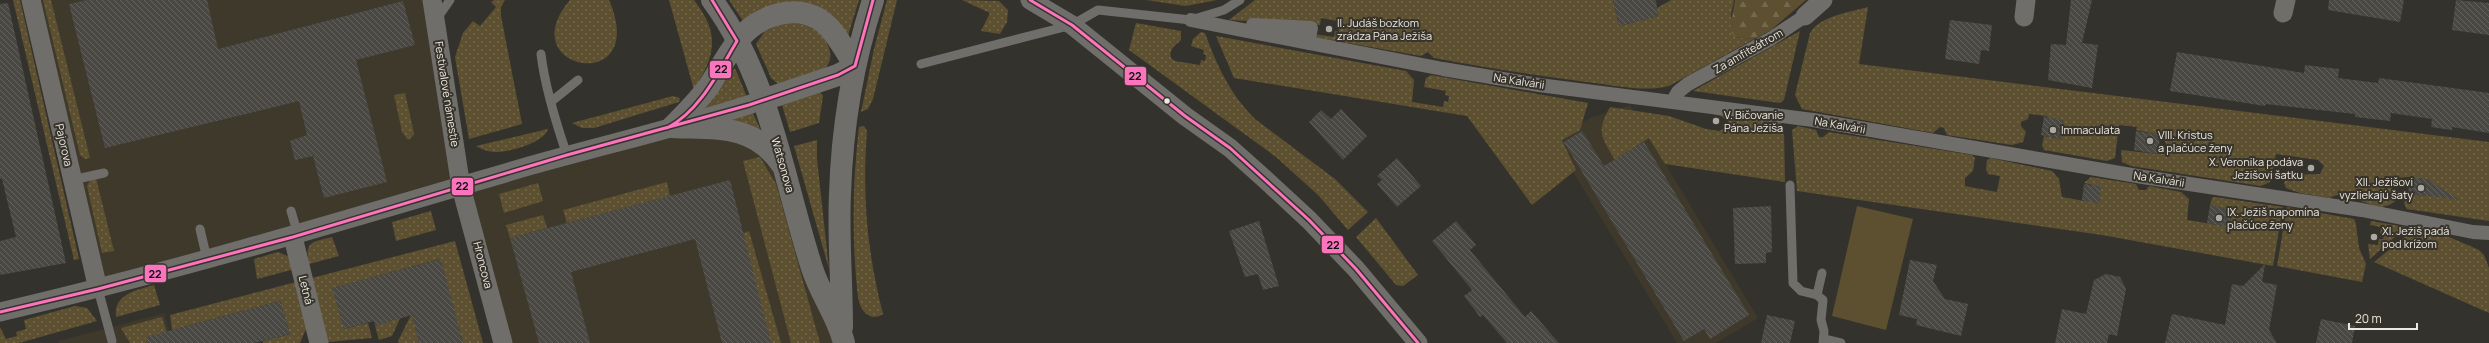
<svg xmlns="http://www.w3.org/2000/svg" width="2489" height="343" viewBox="0 0 2489 343" font-family="Manrope,sans-serif">
	<style>
		.built { fill: #3e392a }
		.grass { fill: url(#grass-dots) }
		.forest { fill: url(#forest-firs) }
		.garden { fill: #5d5030 }
		.building { fill: url(#building-back-hatch) }
		.lines { fill: none; stroke-linecap: round; stroke-linejoin: round }
		.service { stroke: #6f6e6b; stroke-width: 9 }
		.pedestrian { stroke: #6f6e6b; stroke-width: 14 }
		.minor { stroke: #6f6e6b; stroke-width: 19 }
		.tertiary { stroke: #6f6e6b; stroke-width: 22 }
		.bus-1-casing { stroke: #37332a; stroke-width: 6 }
		.bus-1 { stroke: #fc73be; stroke-width: 3 }
		.poi-dot { fill: #aba9a3; stroke: #37332a; stroke-width: 1.5 }
		.bus-dot { fill: #ebe9e2; stroke: #37332a; stroke-width: 1.5 }
		.labels { text-anchor: middle; stroke-width: 4; stroke-linejoin: round; paint-order: stroke }
		.poi-label { font-size: 11px; fill: #ebe9e2; stroke: #37332a; text-anchor: start }
		.street-label { font-size: 11px; fill: #ebe9e2; stroke: #37332a }
		.line-badge { stroke: #37332a; stroke-width: 1.5 }
		.pale-badge-label { font-size: 11px; text-anchor: middle; font-weight: bold; fill: #111 }
	</style>
	<defs>
		<pattern id="grass-dots" width="8" height="8" patternUnits="userSpaceOnUse"><rect width="8" height="8" fill="#5d5030"/><path d="M2 2h.1M6 6h.1" fill="none" stroke="#74694e" stroke-width="1.8" stroke-linecap="round"/></pattern>
		<pattern id="forest-firs" width="22" height="20" patternUnits="userSpaceOnUse"><rect width="22" height="20" fill="#5d5030"/><path d="M5 1l3.5 6h-7zM16 11l3.5 6h-7z" fill="#74694e"/></pattern>
		<pattern id="building-back-hatch" width="6" height="6" patternUnits="userSpaceOnUse"><rect width="6" height="6" fill="#494843"/><path d="M-1 5l2 2M0 0l6 6M5-1l2 2" fill="none" stroke="#63625e"/></pattern>
	</defs>
	<rect width="100%" height="100%" fill="#34322d"/>
	<path class="built" d="M 31,0 L 432,0 L 462,187 L 671,132 L 766,146 L 844,343 L 503,343 L 461,187 L 98,289 Z
		M 1630,105 L 1758,318 L 1716,343 L 1677,343 L 1553,139 L 1590,118 Z
		M 164,313 L 173,343 L 59,343 L 59,341 Z"/>
	<path class="grass" d="M 13,0 L 20,0 L 79,259 L 74,260 Z
		M 43,0 L 51,0 L 90,158 L 85,159 L 80,155 Z
		M 494,0 L 505,0 L 501,7 L 501,16 L 522,124 L 469,139 L 455,57 L 463,33 L 473,21 L 480,26 L 496,7 L 491,2 Z
		M 570,0 L 609,0 C 651,97 509,71 570,0 Z
		M 669,0 L 694,0 C 721,35 715,55 694,90 Z
		M 729,0 L 859,0 L 848,36 C 839,27 828,13 817,6 C 791,0 763,6 743,21 Z
		M 887,0 L 897,0 L 873,99 L 868,109 L 861,112 L 874,49 Z
		M 962,0 L 999,1 L 1008,10 L 1007,22 L 1000,34 L 981,31 L 990,13 Z
		M 1146,0 L 1217,0 L 1186,6 Z
		M 1255,0 L 1613,0 L 1619,26 L 1658,16 L 1657,8 L 1671,0 L 1734,0 L 1731,15 L 1735,37 L 1754,39 L 1669,86 C 1645,92 1618,86 1594,83 C 1540,76 1487,68 1434,58 L 1428,52 L 1421,56 L 1314,37 L 1314,34 L 1334,37 L 1335,31 L 1339,32 L 1337,21 L 1321,18 L 1320,25 L 1229,20 Z
		M 1868,7 L 1859,64 L 2489,142 L 2489,221 L 2407,209 L 2404,203 L 2408,194 L 2426,196 L 2425,179 L 2410,177 L 2392,178 L 2389,182 L 2392,189 L 2396,190 L 2395,201 C 2374,220 2351,184 2330,198 L 2300,193 L 2286,188 L 2284,183 L 2288,175 L 2320,174 L 2324,166 L 2318,160 L 2276,154 L 2270,182 L 2261,186 L 2131,166 L 2122,162 L 2121,150 L 2158,154 L 2166,147 L 2166,143 L 2160,135 L 2136,130 L 2137,127 L 2119,125 L 2115,158 L 2107,161 L 2044,150 L 2042,145 L 2044,136 L 2060,139 L 2064,127 L 2047,116 L 2029,114 L 2028,119 L 2021,122 L 2021,126 L 2026,132 L 2023,142 L 2012,145 L 1947,135 L 1944,128 L 1940,127 L 1933,133 L 1802,109 L 1795,95 L 1810,33 C 1821,15 1849,13 1868,7 Z
		M 784,23 C 794,23 803,23 812,28 C 826,35 839,58 823,70 L 778,84 L 771,78 L 756,44 L 765,31 Z
		M 1136,23 L 1181,31 L 1181,40 C 1175,46 1169,48 1171,58 L 1175,61 L 1200,65 L 1201,60 L 1205,61 L 1206,55 L 1203,54 L 1204,50 L 1191,46 L 1193,39 L 1201,32 L 1205,33 C 1217,66 1230,94 1255,119 L 1335,179 L 1368,212 L 1348,230 L 1318,195 L 1276,157 L 1129,50 Z
		M 1800,31 L 1784,100 L 1780,103 L 1693,91 Z
		M 1216,36 L 1406,71 L 1414,80 L 1412,102 L 1443,107 L 1444,101 L 1448,102 L 1449,96 L 1445,95 L 1446,91 L 1424,87 L 1426,78 L 1431,75 L 1588,103 L 1580,130 L 1562,140 L 1576,170 L 1532,205 L 1467,116 L 1234,78 Z
		M 735,68 L 747,97 L 703,111 Z
		M 820,92 L 823,96 L 819,123 L 790,132 L 782,105 Z
		M 405,93 L 414,133 L 413,136 L 408,140 L 402,132 L 394,95 Z
		M 673,96 L 680,98 L 679,102 L 594,128 L 582,128 L 572,123 Z
		M 1610,107 L 1669,116 L 1706,129 L 1719,131 L 1728,127 L 1729,122 L 1721,116 L 1709,113 L 1780,122 L 1784,129 L 1785,182 L 1665,164 L 1649,138 L 1615,160 C 1601,136 1596,132 1610,107 Z
		M 752,111 L 761,131 L 731,120 Z
		M 864,126 L 867,131 C 862,196 867,251 883,314 C 875,320 865,316 861,307 C 857,299 857,285 856,277 C 852,226 853,178 859,127 Z
		M 1798,126 L 1816,130 L 1819,137 L 1823,137 L 1829,132 L 1972,155 L 1975,158 L 1973,171 L 1965,178 L 1965,186 L 1997,192 L 2000,176 L 1988,174 L 1986,169 L 1987,160 L 1991,158 L 2052,171 L 2059,179 L 2062,197 L 2084,201 L 2100,196 L 2097,186 L 2084,183 L 2091,177 L 2136,184 L 2139,190 L 2146,190 L 2149,186 L 2181,192 L 2189,199 L 2187,220 L 2224,226 L 2230,222 L 2231,215 L 2227,209 L 2210,205 L 2212,198 L 2215,197 L 2283,207 L 2273,266 L 2102,235 L 1797,191 L 1792,130 Z
		M 548,129 C 545,142 510,152 498,152 C 489,152 483,150 476,146 Z
		M 817,140 L 817,159 L 829,269 L 794,146 Z
		M 760,157 L 776,184 L 820,343 L 791,343 L 743,161 Z
		M 96,178 L 114,251 L 102,253 L 87,186 L 90,180 Z
		M 667,182 L 670,196 L 567,223 L 563,210 Z
		M 538,183 L 543,201 L 504,213 L 499,194 Z
		M 2287,207 L 2354,219 L 2356,224 L 2359,248 L 2366,264 L 2362,282 L 2277,266 Z
		M 431,211 L 436,230 L 396,241 L 392,222 Z
		M 543,215 L 547,228 L 510,238 L 506,225 Z
		M 1376,218 L 1418,275 L 1403,286 L 1396,285 L 1356,237 Z
		M 2371,221 L 2406,227 L 2370,259 L 2368,244 L 2378,245 L 2379,239 L 2383,239 L 2384,235 L 2380,233 L 2381,227 L 2370,225 Z
		M 2416,228 L 2440,233 L 2479,250 L 2484,255 L 2489,268 L 2489,313 L 2374,262 Z
		M 749,231 L 781,343 L 771,343 L 742,234 Z
		M 332,237 L 339,256 L 309,264 C 304,241 313,242 332,237 Z
		M 455,241 L 483,343 L 463,343 L 440,259 L 333,288 L 344,329 L 368,323 L 372,338 L 328,342 L 312,278 Z
		M 278,252 L 290,257 L 295,269 L 257,279 L 254,259 Z
		M 296,282 L 306,329 L 300,343 L 263,343 L 263,341 L 290,334 L 280,301 L 172,330 L 170,315 Z
		M 154,285 L 160,305 L 116,317 C 113,294 137,290 154,285 Z
		M 75,306 L 87,308 L 97,321 L 19,343 L 0,343 L 0,327 L 6,339 L 17,336 L 16,332 L 26,329 L 24,320 Z
		M 403,312 L 392,336 L 379,340 L 375,326 Z
		M 412,313 L 419,343 L 399,343 L 398,341 Z
		M 162,317 L 170,343 L 130,343 L 121,328 Z"/>
	<path class="forest" d="M 1735,0 L 1806,0 L 1771,30 L 1754,39 L 1735,37 L 1730,30 Z"/>
	<path class="garden" d="M 1857,206 L 1913,219 L 1886,330 L 1832,316 Z"/>
	<path class="building" d="M 87,0 L 207,0 L 218,49 L 403,1 L 415,45 L 356,60 L 387,182 L 324,198 L 313,156 L 295,160 L 290,141 L 307,135 L 299,101 L 105,148 L 69,4 Z
		M 1613,0 L 1656,0 L 1658,16 L 1619,26 Z
		M 2071,0 L 2092,0 L 2082,43 L 2098,45 L 2092,88 L 2048,80 L 2051,44 L 2066,45 Z
		M 2329,0 L 2404,0 L 2400,22 L 2328,10 Z
		M 2456,0 L 2489,3 L 2489,35 L 2452,30 Z
		M 8,3 L 66,263 L 0,275 L 0,241 L 16,237 L 2,179 L 0,179 L 0,4 Z
		M 1950,20 L 1992,25 L 1989,51 L 1981,50 L 1979,64 L 1945,59 Z
		M 2177,52 L 2304,73 L 2305,65 L 2339,69 L 2338,78 L 2378,83 L 2379,78 L 2489,93 L 2489,133 L 2452,127 L 2452,130 L 2431,127 L 2432,119 L 2391,113 L 2390,121 L 2355,117 L 2355,114 L 2266,104 L 2265,106 L 2170,91 Z
		M 1341,109 L 1367,136 L 1343,160 L 1309,122 L 1321,110 L 1331,119 Z
		M 2044,116 L 2064,120 L 2061,139 L 2041,135 Z
		M 1582,131 L 1604,166 L 1644,142 L 1749,315 L 1710,339 L 1704,329 L 1684,341 L 1564,142 Z
		M 2136,131 L 2161,135 L 2157,154 L 2134,150 Z
		M 1397,158 L 1421,186 L 1397,207 L 1377,184 L 1382,180 L 1377,176 Z
		M 2410,177 L 2427,179 L 2460,200 L 2408,194 Z
		M 730,180 L 771,343 L 722,343 L 695,239 L 571,272 L 590,343 L 539,343 L 510,238 Z
		M 2084,184 L 2101,186 L 2099,204 L 2082,200 Z
		M 2210,205 L 2227,209 L 2231,215 L 2230,222 L 2224,226 L 2207,223 Z
		M 1771,206 L 1772,252 L 1766,253 L 1766,263 L 1735,264 L 1733,208 Z
		M 1259,221 L 1279,286 L 1263,290 L 1258,274 L 1245,277 L 1229,231 Z
		M 1456,221 L 1476,245 L 1470,250 L 1525,317 L 1531,311 L 1559,343 L 1507,343 L 1483,315 L 1480,317 L 1464,296 L 1472,290 L 1432,241 Z
		M 441,259 L 463,343 L 419,343 L 412,315 L 375,326 L 374,321 L 344,329 L 332,288 Z
		M 1910,260 L 1937,265 L 1933,281 L 1945,299 L 1968,304 L 1961,336 L 1916,325 L 1917,319 L 1899,315 Z
		M 2265,264 L 2262,282 L 2277,285 L 2269,330 L 2277,343 L 2165,343 L 2172,314 L 2225,325 L 2232,284 L 2243,286 Z
		M 2106,274 L 2120,277 L 2126,289 L 2117,336 L 2109,334 L 2107,343 L 2055,343 L 2062,309 L 2086,314 L 2094,280 Z
		M 280,301 L 290,334 L 254,343 L 147,343 L 146,337 Z
		M 1767,315 L 1795,321 L 1790,343 L 1761,343 Z
		M 2321,319 L 2355,326 L 2352,343 L 2316,343 Z"/>
	<g class="lines">
		<path class="service" d="M 436,20 L 450,0
			M 541,54 C 545,88 556,123 567,155
			M 921,64 L 1072,25 L 1098,10 L 1191,20 L 1224,10 L 1240,0
			M 552,101 L 578,80
			M 72,180 L 104,173
			M 1790,185 L 1793,283 L 1801,291 L 1817,295
			M 291,211 L 298,235
			M 200,229 L 207,259
			M 1822,273 L 1817,295 L 1823,300 L 1821,320 L 1824,331 L 1823,343
			M 98,289 L 112,341
			M 1824,339 L 1841,343"/>
		<path class="pedestrian" d="M 1191,20 L 1443,69 L 1539,85 L 1813,120 L 2143,177 L 2362,210 L 2473,232 L 2489,233
			M 1253,25 L 1311,28 L 1308,43
			M 1673,101 L 1678,92 L 1688,84 L 1772,38 L 1805,16"/>
		<path class="minor" d="M 31,0 L 98,289
			M 432,0 L 461,187 L 503,343
			M 1030,0 L 1072,25 L 1185,116 L 1230,148 L 1268,182 L 1309,220 L 1356,269 L 1418,343
			M 2283,13 L 2286,0
			M 1805,16 L 1823,0
			M 2024,17 L 2026,0
			M 293,237 L 319,343
			M 0,312 C 176,271 349,219 522,168 C 602,145 684,127 763,100"/>
		<path class="tertiary" d="M 712,0 C 770,78 783,178 812,268 C 820,294 838,317 844,343
			M 763,100 L 838,75 L 855,66
			M 672,127 C 685,114 698,101 709,86 C 718,72 726,56 737,42 C 755,17 795,1 823,22 C 837,33 845,51 855,66
			M 672,127 C 715,129 754,123 782,165
			M 842,327 C 842,283 838,238 840,194 C 842,129 853,62 873,0"/>
		<g class="bus-1-casing">
			<path id="bus-1" d="M 1030,0 L 1072,25 L 1185,116 L 1230,148 L 1309,220 L 1356,269 L 1418,343
				M 667,128 C 700,111 719,71 737,41 L 712,0
				M 0,312 L 98,289 L 293,237 L 567,155 L 749,105 L 838,75 L 855,66 L 873,0"/>
		</g>
		<use href="#bus-1" class="bus-1"/>
	</g>
	<g class="poi-dot">
		<circle cx="1329" cy="29" r="4"/>
		<circle cx="1716" cy="121" r="4"/>
		<circle cx="2053" cy="130" r="4"/>
		<circle cx="2150" cy="141" r="4"/>
		<circle cx="2311" cy="168" r="4"/>
		<circle cx="2421" cy="188" r="4"/>
		<circle cx="2219" cy="218" r="4"/>
		<circle cx="2374" cy="237" r="4"/>
	</g>
	<circle class="bus-dot" cx="1167" cy="101" r="3.5"/>
	<g class="labels">
		<g class="poi-label">
			<text x="1337" y="27">II. Judáš bozkom<tspan x="1337" dy="13">zrádza Pána Ježiša</tspan></text>
			<text x="1724" y="119">V. Bičovanie<tspan x="1724" dy="13">Pána Ježiša</tspan></text>
			<text x="2061" y="134">Immaculata</text>
			<text x="2158" y="139">VIII. Kristus<tspan x="2158" dy="13">a plačúce ženy</tspan></text>
			<text x="2303" y="166" text-anchor="end">X. Veronika podáva<tspan x="2303" dy="13">Ježišovi šatku</tspan></text>
			<text x="2413" y="186" text-anchor="end">XII. Ježišovi<tspan x="2413" dy="13">vyzliekajú šaty</tspan></text>
			<text x="2227" y="216">IX. Ježiš napomína<tspan x="2227" dy="13">plačúce ženy</tspan></text>
			<text x="2382" y="235">XI. Ježiš padá<tspan x="2382" dy="13">pod krížom</tspan></text>
		</g>
		<g class="street-label">
			<text transform="translate(1748 51) rotate(-30)" y="4">Za amfiteátrom</text>
			<text transform="translate(1519 81) rotate(9)" y="4">Na Kalvárii</text>
			<text transform="translate(447 94) rotate(81)" y="4">Festivalové námestie</text>
			<text transform="translate(1840 125) rotate(10)" y="4">Na Kalvárii</text>
			<text transform="translate(64 145) rotate(77)" y="4">Pajorova</text>
			<text transform="translate(783 165) rotate(74)" y="4">Watsonova</text>
			<text transform="translate(2159 179) rotate(9)" y="4">Na Kalvárii</text>
			<text transform="translate(483 265) rotate(76)" y="4">Hroncova</text>
			<text transform="translate(306 290) rotate(76)" y="4">Letná</text>
		</g>
	</g>
	<g class="line-badge">
		<rect x="709" y="60" width="23" height="19" rx="4" fill="#fc73be"/>
		<rect x="1124" y="66" width="23" height="20" rx="4" fill="#fc73be"/>
		<rect x="451" y="177" width="23" height="19" rx="4" fill="#fc73be"/>
		<rect x="1321" y="235" width="23" height="19" rx="4" fill="#fc73be"/>
		<rect x="144" y="264" width="23" height="19" rx="4" fill="#fc73be"/>
	</g>
	<g class="pale-badge-label">
		<text x="721" y="73">22</text>
		<text x="1135" y="80">22</text>
		<text x="462" y="190">22</text>
		<text x="1333" y="249">22</text>
		<text x="155" y="278">22</text>
	</g>
	<path d="M2349 323v6h68v-6" fill="none" stroke="#ebe9e2" stroke-width="2"/>
	<text x="2355" y="323" font-size="12" fill="#ebe9e2" stroke="#37332a" stroke-width="3" paint-order="stroke">20 m</text>
</svg>
